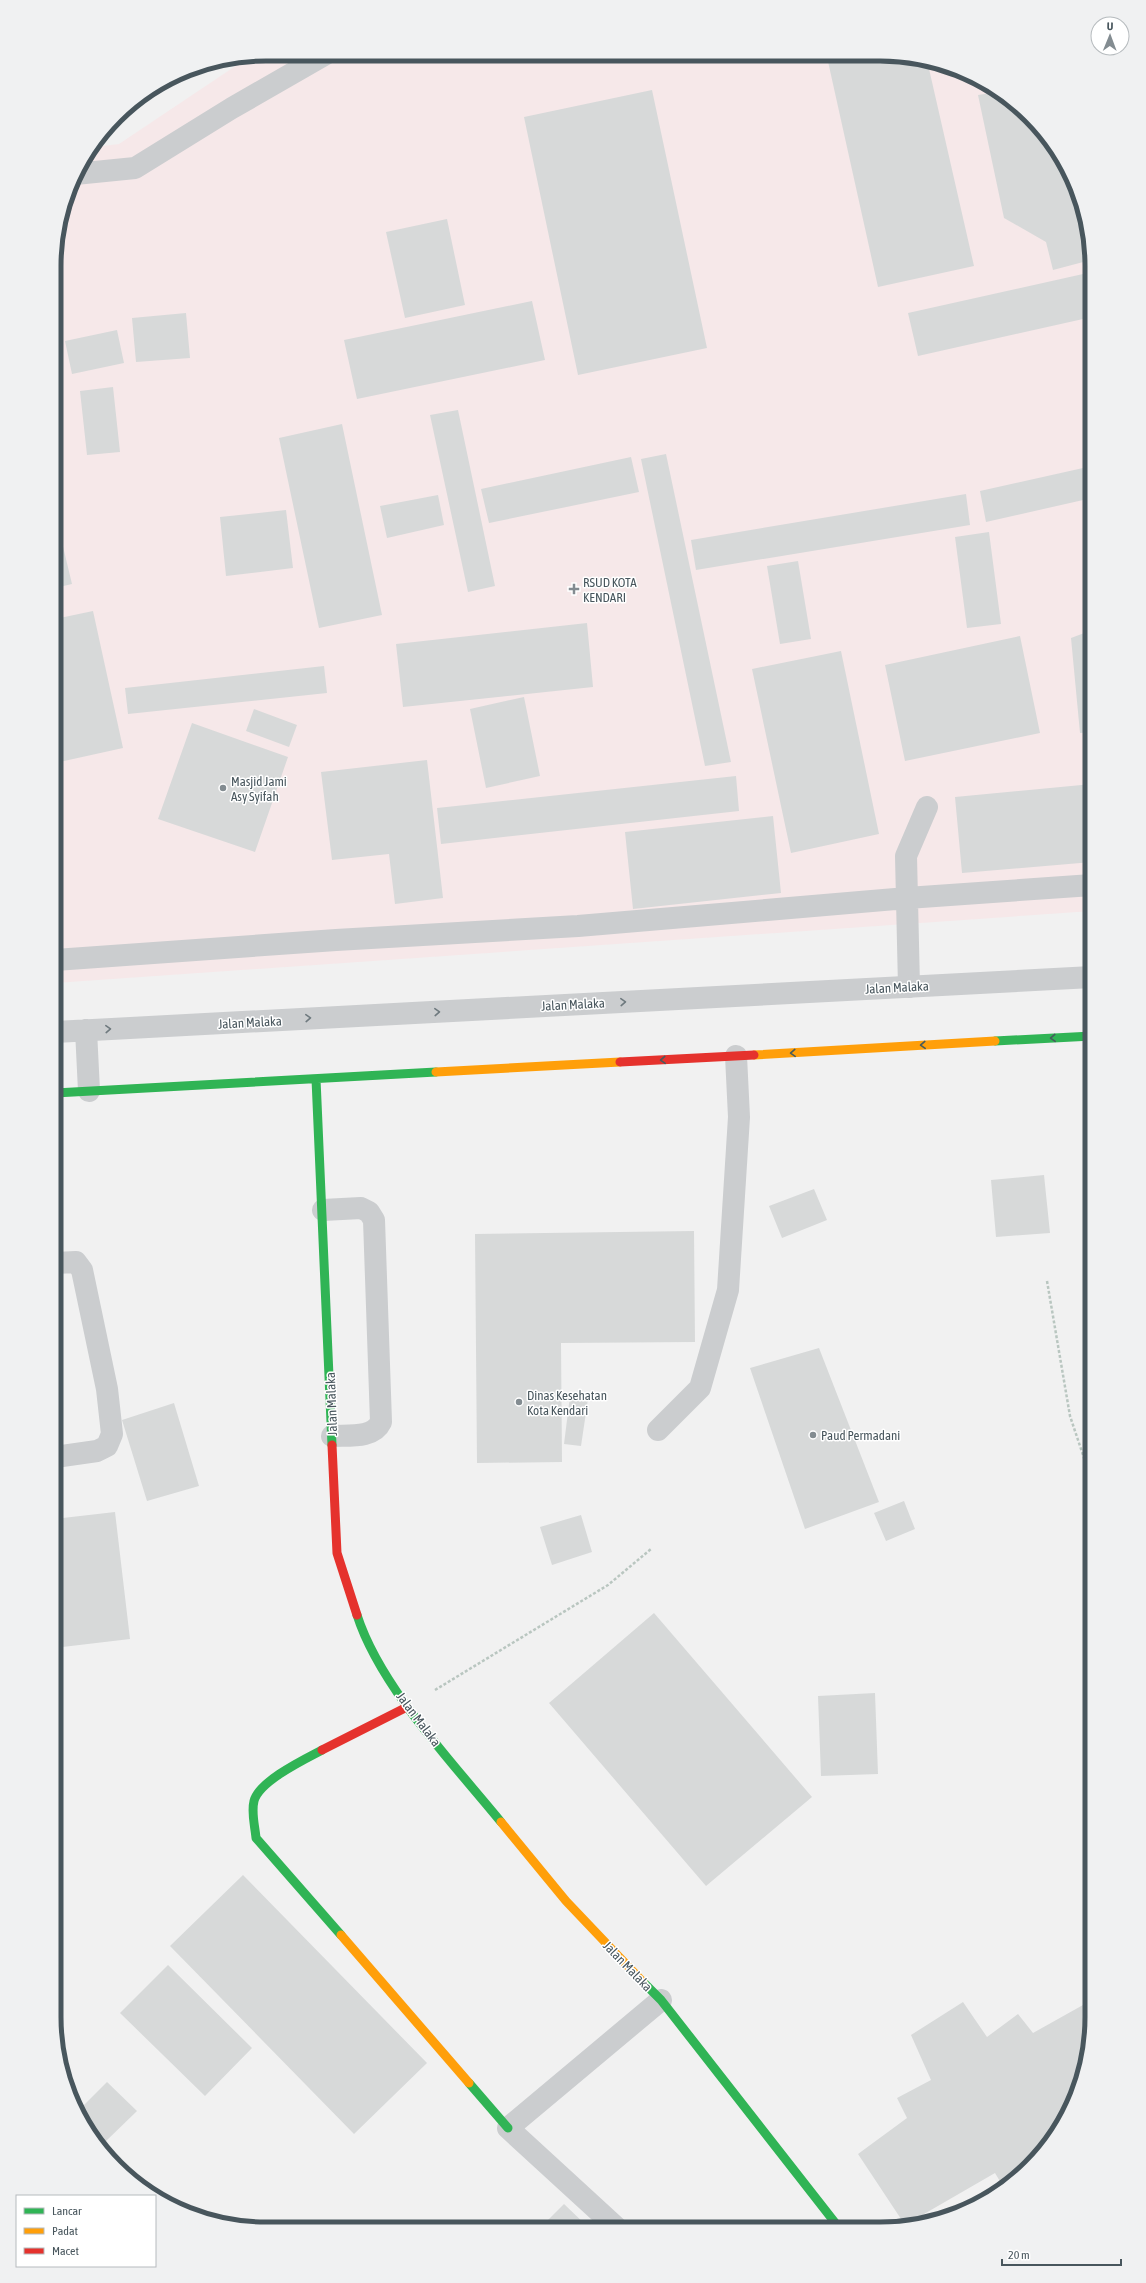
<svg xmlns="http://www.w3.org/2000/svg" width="1146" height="2283" viewBox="0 0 1146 2283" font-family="'Asap Condensed',sans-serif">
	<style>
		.medical { fill: #f6e8e9 }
		.building { fill: #d7d9d9 }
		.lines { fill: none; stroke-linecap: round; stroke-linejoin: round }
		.path { stroke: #b9c6c0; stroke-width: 2.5; stroke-dasharray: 3 2; stroke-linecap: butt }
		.lane { stroke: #cbcdcf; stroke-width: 22 }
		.street { stroke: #cbcdcf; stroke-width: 22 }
		.fast { stroke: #30b455; stroke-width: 9 }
		.slow { stroke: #ff9f0a; stroke-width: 9 }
		.jam { stroke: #e5322d; stroke-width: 9 }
		.oneway { stroke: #6f7a7f }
		.oneway2 { stroke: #475b5d }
		.poi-dot { fill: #838c91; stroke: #fff; stroke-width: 1.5 }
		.labels { text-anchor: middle; stroke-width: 3; stroke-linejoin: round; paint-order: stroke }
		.poi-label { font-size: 13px; fill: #48565d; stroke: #fff; text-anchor: start }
		.street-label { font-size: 13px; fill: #48565d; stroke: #fff }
		.rim { fill: none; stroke: #48565d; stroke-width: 5 }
	</style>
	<rect width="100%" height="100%" fill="#f1f1f1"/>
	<path class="medical" d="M 266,54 L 921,58 L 974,76 L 1020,107 L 1056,148 L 1081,198 L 1092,266 L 1092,911 L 55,983 L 56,238 L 76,172 L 95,147 L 119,144 L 249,57 Z"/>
	<path class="building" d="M 827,57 L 921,58 L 927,60 L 974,266 L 878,287 Z
		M 974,76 L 985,83 L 987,85 L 976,87 Z
		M 652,90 L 707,348 L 578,375 L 524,117 Z
		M 998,92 L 1020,107 L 1056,148 L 1081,198 L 1085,223 L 1079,230 L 1087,261 L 1053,270 L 1046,242 L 1004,218 L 978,95 Z
		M 447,219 L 465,305 L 405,318 L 386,232 Z
		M 1092,272 L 1092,317 L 918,356 L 908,313 Z
		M 532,301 L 545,360 L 357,399 L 344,340 Z
		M 186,313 L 190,358 L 136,362 L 132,318 Z
		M 117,330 L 124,363 L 72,374 L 65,341 Z
		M 113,387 L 120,452 L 87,455 L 80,391 Z
		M 458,410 L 495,586 L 468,592 L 430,415 Z
		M 342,424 L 382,615 L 319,628 L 279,438 Z
		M 666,454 L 731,762 L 705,766 L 641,459 Z
		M 631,457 L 639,492 L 489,523 L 481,489 Z
		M 1092,466 L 1092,498 L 986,522 L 980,491 Z
		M 966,494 L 970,525 L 696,570 L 691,540 Z
		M 438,495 L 444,525 L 387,538 L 380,506 Z
		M 286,510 L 293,568 L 226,576 L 220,517 Z
		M 989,532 L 1001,624 L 967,628 L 955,537 Z
		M 60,534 L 72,584 L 55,588 L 55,535 Z
		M 798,561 L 811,639 L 780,644 L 767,566 Z
		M 1092,569 L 1092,732 L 1080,733 L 1071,638 L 1087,632 L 1087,570 Z
		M 93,611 L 123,748 L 55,763 L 55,619 Z
		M 587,623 L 593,687 L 403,707 L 396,644 Z
		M 1020,636 L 1040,733 L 905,761 L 885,665 Z
		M 841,651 L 879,834 L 791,853 L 752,669 Z
		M 324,666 L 327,693 L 128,714 L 125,688 Z
		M 524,697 L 540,776 L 486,788 L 470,709 Z
		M 254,709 L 297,725 L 289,747 L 246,731 Z
		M 192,723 L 288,757 L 255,852 L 158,819 Z
		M 427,760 L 443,898 L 395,904 L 389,854 L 332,860 L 321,772 Z
		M 736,776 L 739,811 L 441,844 L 437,808 Z
		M 1092,784 L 1092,862 L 962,873 L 955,797 Z
		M 773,816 L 781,893 L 633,909 L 625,832 Z
		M 1044,1175 L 1050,1233 L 996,1237 L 991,1180 Z
		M 814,1189 L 827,1220 L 782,1238 L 769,1206 Z
		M 694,1231 L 695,1342 L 561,1343 L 562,1462 L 477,1463 L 475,1234 Z
		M 819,1348 L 879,1502 L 805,1529 L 750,1368 Z
		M 570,1396 L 588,1399 L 581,1446 L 564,1444 Z
		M 174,1403 L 199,1486 L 147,1501 L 122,1420 Z
		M 904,1501 L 915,1529 L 886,1541 L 874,1513 Z
		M 115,1512 L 130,1639 L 54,1648 L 54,1519 Z
		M 581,1515 L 592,1552 L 552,1565 L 540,1527 Z
		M 654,1613 L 812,1797 L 706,1886 L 549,1703 Z
		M 875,1693 L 878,1774 L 821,1776 L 818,1696 Z
		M 243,1875 L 427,2063 L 354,2134 L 170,1946 Z
		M 168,1965 L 252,2048 L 205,2096 L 120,2013 Z
		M 963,2002 L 987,2037 L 1018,2014 L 1033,2033 L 1083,2005 L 1092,2018 L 1092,2031 L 1076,2098 L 1058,2128 L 1050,2135 L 1052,2139 L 1048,2146 L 1004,2188 L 995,2173 L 905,2225 L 858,2154 L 907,2118 L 897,2098 L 931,2080 L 911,2035 Z
		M 107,2082 L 137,2111 L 104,2143 L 83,2121 L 78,2111 Z
		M 564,2204 L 589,2228 L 540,2228 Z"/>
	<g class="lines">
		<path class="path" d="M 1047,1281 L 1070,1416 L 1092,1482
			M 435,1690 L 608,1585 L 651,1549"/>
		<path class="lane" d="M 75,174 L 135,168 L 232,108 L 326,54
			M 55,960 L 336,940 L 578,926 L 907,898 L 1092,885
			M 909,987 L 906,856 L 927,807
			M 323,1210 L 361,1208 L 369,1212 L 374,1220 L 381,1422 C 373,1439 348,1435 332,1436
			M 658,1430 L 700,1388 L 728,1290 L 739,1117 L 736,1056
			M 55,1457 L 97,1451 L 107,1446 L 112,1434 L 107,1389 L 82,1270 L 76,1262 L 55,1263"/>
		<path class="street" d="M 86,1030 L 89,1091
			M 55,1032 L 1092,977
			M 617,2228 L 508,2128 L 661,2000"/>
		<path class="fast" d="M 995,1041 L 1092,1036
			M 316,1079 L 332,1445
			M 55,1093 L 436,1072
			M 357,1615 C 380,1687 453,1763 501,1822
			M 322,1750 C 305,1759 259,1781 254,1801 C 251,1813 255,1826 256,1838 L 341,1935
			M 643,1982 L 661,2000 L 840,2229
			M 469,2083 L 508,2128"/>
		<path class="slow" d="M 754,1055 L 995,1041
			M 436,1072 L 620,1062
			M 501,1822 L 566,1901 L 643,1982
			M 341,1935 L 469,2083"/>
		<path class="jam" d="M 620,1062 L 754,1055
			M 332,1445 L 337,1553 L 357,1615
			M 322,1750 L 407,1707"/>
	</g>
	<defs><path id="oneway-chevron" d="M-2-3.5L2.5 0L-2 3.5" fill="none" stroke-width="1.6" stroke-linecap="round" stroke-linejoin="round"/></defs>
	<g class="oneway">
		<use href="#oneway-chevron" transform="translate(623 1002) rotate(-3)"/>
		<use href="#oneway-chevron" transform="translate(437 1012) rotate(-3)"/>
		<use href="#oneway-chevron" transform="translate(308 1018) rotate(-3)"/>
		<use href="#oneway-chevron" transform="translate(108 1029) rotate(-3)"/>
	</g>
	<g class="oneway2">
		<use href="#oneway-chevron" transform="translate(1053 1038) rotate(177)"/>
		<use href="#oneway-chevron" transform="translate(923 1045) rotate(177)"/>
		<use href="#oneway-chevron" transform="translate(793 1053) rotate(177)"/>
		<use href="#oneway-chevron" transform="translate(663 1060) rotate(177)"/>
	</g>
	<g class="poi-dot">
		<path d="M572 583h4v4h4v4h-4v4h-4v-4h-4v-4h4z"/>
		<circle cx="223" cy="788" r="4"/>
		<circle cx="519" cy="1402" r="4"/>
		<circle cx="813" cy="1435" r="4"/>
	</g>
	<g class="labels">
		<g class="poi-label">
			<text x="583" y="587">RSUD KOTA<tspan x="583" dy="15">KENDARI</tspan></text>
			<text x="231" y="786">Masjid Jami<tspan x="231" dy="15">Asy Syifah</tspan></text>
			<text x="527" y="1400">Dinas Kesehatan<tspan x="527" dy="15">Kota Kendari</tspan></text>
			<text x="821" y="1440">Paud Permadani</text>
		</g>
		<g class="street-label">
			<text transform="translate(897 987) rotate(-3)" y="5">Jalan Malaka</text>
			<text transform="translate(573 1004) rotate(-3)" y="5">Jalan Malaka</text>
			<text transform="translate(250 1022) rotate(-3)" y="5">Jalan Malaka</text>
			<text transform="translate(331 1404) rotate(-92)" y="5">Jalan Malaka</text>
			<text transform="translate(419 1719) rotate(53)" y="5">Jalan Malaka</text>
			<text transform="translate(628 1966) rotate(46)" y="5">Jalan Malaka</text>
		</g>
	</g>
	<path d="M0 0H1146V2283H0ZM266 61H880A205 205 0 0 1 1085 266V2017A205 205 0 0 1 880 2222H266A205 205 0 0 1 61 2017V266A205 205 0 0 1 266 61Z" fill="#f0f1f2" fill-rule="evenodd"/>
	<path class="rim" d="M266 61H880A205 205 0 0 1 1085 266V2017A205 205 0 0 1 880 2222H266A205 205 0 0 1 61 2017V266A205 205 0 0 1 266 61Z"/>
	<rect x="16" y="2195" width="140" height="72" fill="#ffffff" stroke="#b6bbbe"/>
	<rect x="24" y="2208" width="20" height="6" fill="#30b455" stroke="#b6bbbe"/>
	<text x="52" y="2215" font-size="12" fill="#48565d">Lancar</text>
	<rect x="24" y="2228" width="20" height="6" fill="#ff9f0a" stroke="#b6bbbe"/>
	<text x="52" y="2235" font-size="12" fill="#48565d">Padat</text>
	<rect x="24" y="2248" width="20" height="6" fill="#e5322d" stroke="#b6bbbe"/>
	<text x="52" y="2255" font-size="12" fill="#48565d">Macet</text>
	<g transform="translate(1110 36) rotate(1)"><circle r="19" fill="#ffffff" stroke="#b6bbbe"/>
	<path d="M0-3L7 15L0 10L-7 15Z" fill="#838c91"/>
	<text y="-6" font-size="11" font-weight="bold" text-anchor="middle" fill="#48565d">U</text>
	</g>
	<path d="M1002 2259v6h119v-6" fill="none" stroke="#48565d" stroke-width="2"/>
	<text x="1008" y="2259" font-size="12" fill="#48565d" stroke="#ffffff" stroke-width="3" paint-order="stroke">20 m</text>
</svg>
